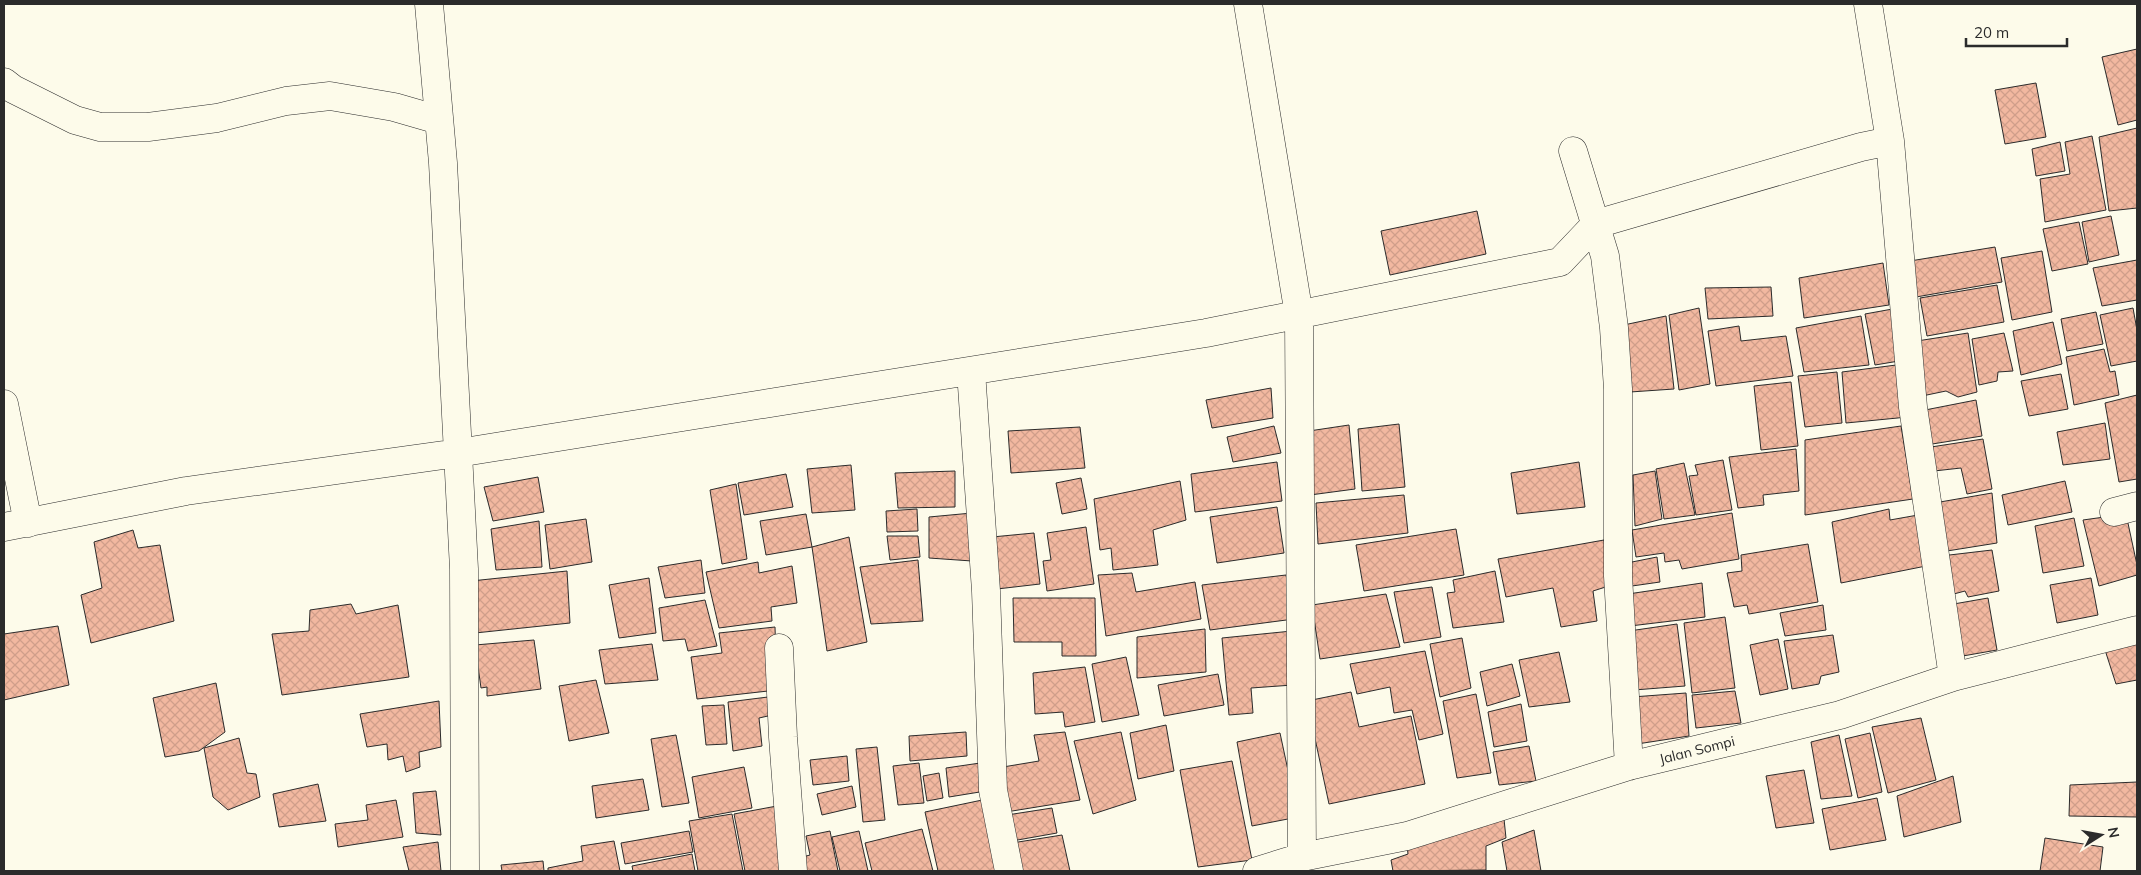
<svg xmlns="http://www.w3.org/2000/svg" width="2141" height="875" viewBox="0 0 2141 875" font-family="Mulish,sans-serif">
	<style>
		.building { fill: url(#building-cross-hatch); stroke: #2b2b2b }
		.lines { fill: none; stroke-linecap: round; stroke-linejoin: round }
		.minor-casing { stroke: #2b2b2b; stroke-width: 29 }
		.minor { stroke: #fdfbea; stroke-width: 28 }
		.labels { text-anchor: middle; stroke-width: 4; stroke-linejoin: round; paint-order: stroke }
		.street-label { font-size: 14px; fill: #2b2b2b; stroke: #fdfbea }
	</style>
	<defs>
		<pattern id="building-cross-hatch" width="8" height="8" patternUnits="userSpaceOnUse" patternTransform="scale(1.25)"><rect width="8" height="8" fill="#f2b8a0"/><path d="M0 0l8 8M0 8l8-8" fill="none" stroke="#d09e8a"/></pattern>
	</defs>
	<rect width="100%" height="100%" fill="#fdfbea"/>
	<path class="building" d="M 2137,49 L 2137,120 L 2118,125 L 2102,57 Z
		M 2036,83 L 2046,137 L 2005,144 L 1995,90 Z
		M 2137,128 L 2137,208 L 2109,211 L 2099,137 Z
		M 2092,136 L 2106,210 L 2045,222 L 2040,179 L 2070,174 L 2065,142 Z
		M 2060,142 L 2065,171 L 2036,176 L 2032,149 Z
		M 1477,211 L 1486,254 L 1390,275 L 1381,231 Z
		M 2111,216 L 2119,255 L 2089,262 L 2082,222 Z
		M 2079,222 L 2088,264 L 2052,271 L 2043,229 Z
		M 1995,247 L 2002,282 L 1916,297 L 1910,261 Z
		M 2042,251 L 2052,312 L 2012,320 L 2001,258 Z
		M 2137,260 L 2137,300 L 2102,306 L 2093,268 Z
		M 1883,263 L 1889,305 L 1804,318 L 1799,278 Z
		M 1997,285 L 2004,322 L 1927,336 L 1920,298 Z
		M 1771,287 L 1773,316 L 1708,319 L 1705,288 Z
		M 1699,308 L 1710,384 L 1679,390 L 1669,315 Z
		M 1898,308 L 1905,360 L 1875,365 L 1865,314 Z
		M 2133,308 L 2137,330 L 2137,361 L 2111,366 L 2100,315 Z
		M 2096,312 L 2103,344 L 2067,351 L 2061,319 Z
		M 1666,316 L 1674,389 L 1630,392 L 1619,326 Z
		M 1861,316 L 1869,365 L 1804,372 L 1796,328 Z
		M 2053,322 L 2062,364 L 2021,375 L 2013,331 Z
		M 1739,326 L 1741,341 L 1786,336 L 1793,376 L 1716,386 L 1708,331 Z
		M 1968,333 L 1977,392 L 1958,397 L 1946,391 L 1922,396 L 1917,341 Z
		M 2004,333 L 2013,371 L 1998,372 L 1997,381 L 1979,385 L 1972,339 Z
		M 2104,349 L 2110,372 L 2115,371 L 2119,395 L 2074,405 L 2066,357 Z
		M 1904,364 L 1908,417 L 1846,423 L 1842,372 Z
		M 1837,372 L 1842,423 L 1805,427 L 1798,376 Z
		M 2061,374 L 2068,409 L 2029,416 L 2021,381 Z
		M 1791,382 L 1798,446 L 1761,450 L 1754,386 Z
		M 1271,388 L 1273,418 L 1212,428 L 1206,400 Z
		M 2137,395 L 2137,479 L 2119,482 L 2105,403 Z
		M 1976,400 L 1982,436 L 1926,445 L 1920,411 Z
		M 2105,423 L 2110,459 L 2063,465 L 2057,432 Z
		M 1399,424 L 1405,487 L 1362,491 L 1358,429 Z
		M 1349,425 L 1355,489 L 1310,495 L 1309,431 Z
		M 1274,426 L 1281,453 L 1233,462 L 1227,437 Z
		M 1901,426 L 1913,499 L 1805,515 L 1805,440 Z
		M 1080,427 L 1085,468 L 1011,473 L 1008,431 Z
		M 1983,439 L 1992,489 L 1967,494 L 1961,468 L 1934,471 L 1931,447 Z
		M 1796,449 L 1799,491 L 1763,495 L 1764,505 L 1738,508 L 1729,457 Z
		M 1723,460 L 1732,510 L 1696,515 L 1689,476 L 1698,475 L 1695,465 Z
		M 1277,462 L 1282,501 L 1195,512 L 1191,474 Z
		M 1579,462 L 1585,507 L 1517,514 L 1511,473 Z
		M 1684,463 L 1695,515 L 1664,519 L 1656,469 Z
		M 851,465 L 855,510 L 812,513 L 807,469 Z
		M 955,471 L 955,507 L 898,508 L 895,473 Z
		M 1655,471 L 1662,519 L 1635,526 L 1633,475 Z
		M 786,474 L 793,507 L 744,515 L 738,483 Z
		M 538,477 L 544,512 L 493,521 L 484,487 Z
		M 1081,478 L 1087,509 L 1062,514 L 1056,483 Z
		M 1180,481 L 1186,520 L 1153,530 L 1158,565 L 1113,570 L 1111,548 L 1100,550 L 1094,499 Z
		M 2065,481 L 2072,512 L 2008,525 L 2002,495 Z
		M 736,484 L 747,559 L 722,564 L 710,490 Z
		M 1992,493 L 1997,543 L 1947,551 L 1940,502 Z
		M 1404,495 L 1408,533 L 1318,544 L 1316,503 Z
		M 1277,507 L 1284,553 L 1217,563 L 1210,517 Z
		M 917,509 L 918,531 L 887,532 L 886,511 Z
		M 1889,509 L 1890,520 L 1918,515 L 1926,566 L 1841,583 L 1832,522 Z
		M 972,513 L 972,561 L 929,558 L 929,517 Z
		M 1732,513 L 1739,559 L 1682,569 L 1679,560 L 1665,562 L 1664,553 L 1636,557 L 1632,530 Z
		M 806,514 L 812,547 L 766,555 L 760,521 Z
		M 2126,514 L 2137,565 L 2137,575 L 2099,586 L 2083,520 Z
		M 2074,518 L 2084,566 L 2043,573 L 2035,526 Z
		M 586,519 L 592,562 L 550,569 L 545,525 Z
		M 539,521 L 542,567 L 496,570 L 491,529 Z
		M 1086,527 L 1094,584 L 1047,591 L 1043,561 L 1051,560 L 1047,533 Z
		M 1456,529 L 1464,575 L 1364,591 L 1356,545 Z
		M 133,530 L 138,548 L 160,545 L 174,621 L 91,643 L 81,595 L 102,588 L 94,542 Z
		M 1034,533 L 1040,584 L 997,589 L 992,537 Z
		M 887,536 L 918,536 L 920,557 L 890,560 Z
		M 849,537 L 867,642 L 827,651 L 812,547 Z
		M 1604,540 L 1612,585 L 1593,591 L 1597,621 L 1561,627 L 1553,588 L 1506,597 L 1498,559 Z
		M 1808,544 L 1818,602 L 1749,614 L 1747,605 L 1734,607 L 1727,573 L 1742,571 L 1741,555 Z
		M 1992,550 L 1999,591 L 1968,597 L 1965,591 L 1950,595 L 1941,556 Z
		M 1657,557 L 1660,582 L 1632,586 L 1627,563 Z
		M 701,560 L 705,593 L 665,598 L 658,567 Z
		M 918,560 L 923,621 L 871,624 L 860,567 Z
		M 758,562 L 759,573 L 792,566 L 797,603 L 771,607 L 772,621 L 719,628 L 706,572 Z
		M 567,571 L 570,623 L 475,633 L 471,581 Z
		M 1495,571 L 1504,622 L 1453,628 L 1447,593 L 1455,592 L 1453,580 Z
		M 1132,573 L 1136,592 L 1195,582 L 1201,619 L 1106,636 L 1098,575 Z
		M 1286,575 L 1294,619 L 1210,630 L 1202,585 Z
		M 649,578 L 656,633 L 619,638 L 609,585 Z
		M 2091,578 L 2098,615 L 2057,623 L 2050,585 Z
		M 1702,583 L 1705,617 L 1630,626 L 1628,594 Z
		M 1432,587 L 1441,637 L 1404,643 L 1394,592 Z
		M 1386,594 L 1400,647 L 1320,659 L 1312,605 Z
		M 1013,598 L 1095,598 L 1096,656 L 1062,656 L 1062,642 L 1014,642 Z
		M 1988,598 L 1997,650 L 1957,657 L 1948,605 Z
		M 705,600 L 717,646 L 688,651 L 685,639 L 663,641 L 659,608 Z
		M 351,604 L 356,614 L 398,605 L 409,677 L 282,695 L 272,634 L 309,631 L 310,610 Z
		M 1823,605 L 1826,630 L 1785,636 L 1780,613 Z
		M 1725,617 L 1735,688 L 1692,693 L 1684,623 Z
		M 1677,624 L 1685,686 L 1634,690 L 1629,631 Z
		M 58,626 L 69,685 L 4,700 L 4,634 Z
		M 775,627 L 777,690 L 697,699 L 691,657 L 722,653 L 719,633 Z
		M 1205,629 L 1206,672 L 1137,678 L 1137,637 Z
		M 1292,631 L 1293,685 L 1251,688 L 1253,713 L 1229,715 L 1222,638 Z
		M 1833,635 L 1839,672 L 1821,676 L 1819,684 L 1792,689 L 1784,641 Z
		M 1462,638 L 1471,688 L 1440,697 L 1430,644 Z
		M 1778,639 L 1788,689 L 1760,695 L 1750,645 Z
		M 534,640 L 541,689 L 487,696 L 487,687 L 481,688 L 475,645 Z
		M 2137,642 L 2137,680 L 2116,684 L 2105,650 Z
		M 652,644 L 658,680 L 605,684 L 599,650 Z
		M 1425,651 L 1443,734 L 1419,740 L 1412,710 L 1394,713 L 1390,687 L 1357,694 L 1350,664 Z
		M 1559,652 L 1570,702 L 1529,707 L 1519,660 Z
		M 1126,657 L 1139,715 L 1102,722 L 1092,664 Z
		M 1512,664 L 1520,696 L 1487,706 L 1480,672 Z
		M 1085,667 L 1095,722 L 1065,727 L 1063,712 L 1035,714 L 1033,673 Z
		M 1218,674 L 1224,705 L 1164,716 L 1158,685 Z
		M 596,680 L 609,733 L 569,741 L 559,686 Z
		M 216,683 L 225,732 L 199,751 L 165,757 L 153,698 Z
		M 1735,691 L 1741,723 L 1696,728 L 1692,695 Z
		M 1351,692 L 1359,727 L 1411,716 L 1425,784 L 1329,804 L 1307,701 Z
		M 1686,693 L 1689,736 L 1637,744 L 1632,697 Z
		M 1476,694 L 1491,773 L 1457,778 L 1443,701 Z
		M 776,696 L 777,714 L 759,718 L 762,746 L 733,751 L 728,702 Z
		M 439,701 L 441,747 L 419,752 L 420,767 L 406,772 L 403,756 L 388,760 L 387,744 L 367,747 L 360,714 Z
		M 1521,704 L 1527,741 L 1494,747 L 1488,712 Z
		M 724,705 L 727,744 L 706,745 L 702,706 Z
		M 1921,718 L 1936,780 L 1888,793 L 1872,727 Z
		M 1166,725 L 1174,771 L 1138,779 L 1130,733 Z
		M 966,732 L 967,756 L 910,761 L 909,736 Z
		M 1065,732 L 1080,800 L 1006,812 L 1003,767 L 1039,761 L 1034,735 Z
		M 1121,732 L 1136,800 L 1093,814 L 1074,741 Z
		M 1280,733 L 1298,817 L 1252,826 L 1237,742 Z
		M 1870,733 L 1882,792 L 1858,798 L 1845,739 Z
		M 676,735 L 689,803 L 662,807 L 651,739 Z
		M 1839,735 L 1852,796 L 1821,799 L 1811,742 Z
		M 239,738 L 247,773 L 256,774 L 260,797 L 228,810 L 213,797 L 204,748 Z
		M 1529,746 L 1536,781 L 1499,785 L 1493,752 Z
		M 877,747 L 885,820 L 863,822 L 856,749 Z
		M 847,756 L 849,781 L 813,785 L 810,760 Z
		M 1232,761 L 1252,860 L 1198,867 L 1180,770 Z
		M 987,762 L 992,790 L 949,797 L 946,768 Z
		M 919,763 L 924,803 L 898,805 L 893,766 Z
		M 744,767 L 752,808 L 699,818 L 692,777 Z
		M 1804,770 L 1814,823 L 1776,828 L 1766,776 Z
		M 939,773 L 943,798 L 927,801 L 923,776 Z
		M 1953,776 L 1961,822 L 1904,837 L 1897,796 Z
		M 643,779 L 649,810 L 596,818 L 592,786 Z
		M 2137,782 L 2137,817 L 2069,816 L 2070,785 Z
		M 318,784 L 326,821 L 279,827 L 273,794 Z
		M 852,786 L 856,807 L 822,815 L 817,794 Z
		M 436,791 L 441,835 L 416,833 L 413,793 Z
		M 1877,798 L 1886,840 L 1830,850 L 1822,809 Z
		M 987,799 L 1001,871 L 938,871 L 925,812 Z
		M 396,800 L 403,837 L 338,847 L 335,824 L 368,820 L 366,805 Z
		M 777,806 L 783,871 L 745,871 L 734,814 Z
		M 1052,808 L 1057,833 L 1012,841 L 1007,815 Z
		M 732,814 L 743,871 L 698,871 L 689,821 Z
		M 1504,819 L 1506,838 L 1486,846 L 1486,870 L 1393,871 L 1391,860 L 1408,854 L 1407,846 Z
		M 922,829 L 933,871 L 872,871 L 865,843 Z
		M 1534,830 L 1541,871 L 1507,871 L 1502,842 Z
		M 689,831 L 693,852 L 625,864 L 621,843 Z
		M 830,831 L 838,871 L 797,871 L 795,859 L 810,855 L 806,836 Z
		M 859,831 L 868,871 L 840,871 L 832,837 Z
		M 1062,835 L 1070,871 L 1017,871 L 1012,843 Z
		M 2045,838 L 2103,847 L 2100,871 L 2040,871 Z
		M 614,841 L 620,871 L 548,871 L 548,868 L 583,861 L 581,846 Z
		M 438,842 L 441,871 L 409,871 L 403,847 Z
		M 692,854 L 695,871 L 633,871 L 632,866 Z
		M 543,861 L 544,871 L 502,871 L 501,865 Z"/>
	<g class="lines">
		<g class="minor-casing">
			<path id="minor" d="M 429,4 L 443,163 L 464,569 L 465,871
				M 1248,4 L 1299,315 L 1302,857
				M 1868,4 L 1890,141
				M 4,82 L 13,89 L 75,120 L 100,127 L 148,127 L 217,118 L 286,101 L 330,96 L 394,107 L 439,120
				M 1573,151 L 1605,256 L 1614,328 L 1618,389 L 1618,576 L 1629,766
				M 971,371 L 986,591 L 993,790 L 1009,871
				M 4,404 L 28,523
				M 2114,512 L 2137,506
				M 4,527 L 186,491 L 458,453 L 1206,333 L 1560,262 L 1596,224 L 1861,147 L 1890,141 L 1913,407 L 1953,677
				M 779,648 L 783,737 L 793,871
				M 1257,871 L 1302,857 L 1407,836 L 1629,766 L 1840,715 L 1953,677 L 2137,630"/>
		</g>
		<use href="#minor" class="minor"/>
	</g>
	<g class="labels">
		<g class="street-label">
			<text transform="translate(1697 750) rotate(-14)" y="5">Jalan Sompi</text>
		</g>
	</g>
	<rect width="2141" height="875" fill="none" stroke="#2b2b2b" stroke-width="10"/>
	<g transform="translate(2101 835) rotate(79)" stroke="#fdfbea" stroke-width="4" paint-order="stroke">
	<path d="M0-4L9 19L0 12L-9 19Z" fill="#2b2b2b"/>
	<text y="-8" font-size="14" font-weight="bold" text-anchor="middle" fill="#2b2b2b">N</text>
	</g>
	<path d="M1966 38v8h101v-8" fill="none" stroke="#2b2b2b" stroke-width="2.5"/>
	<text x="1974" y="38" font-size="15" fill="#2b2b2b" stroke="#fdfbea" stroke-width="4" paint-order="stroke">20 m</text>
</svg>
